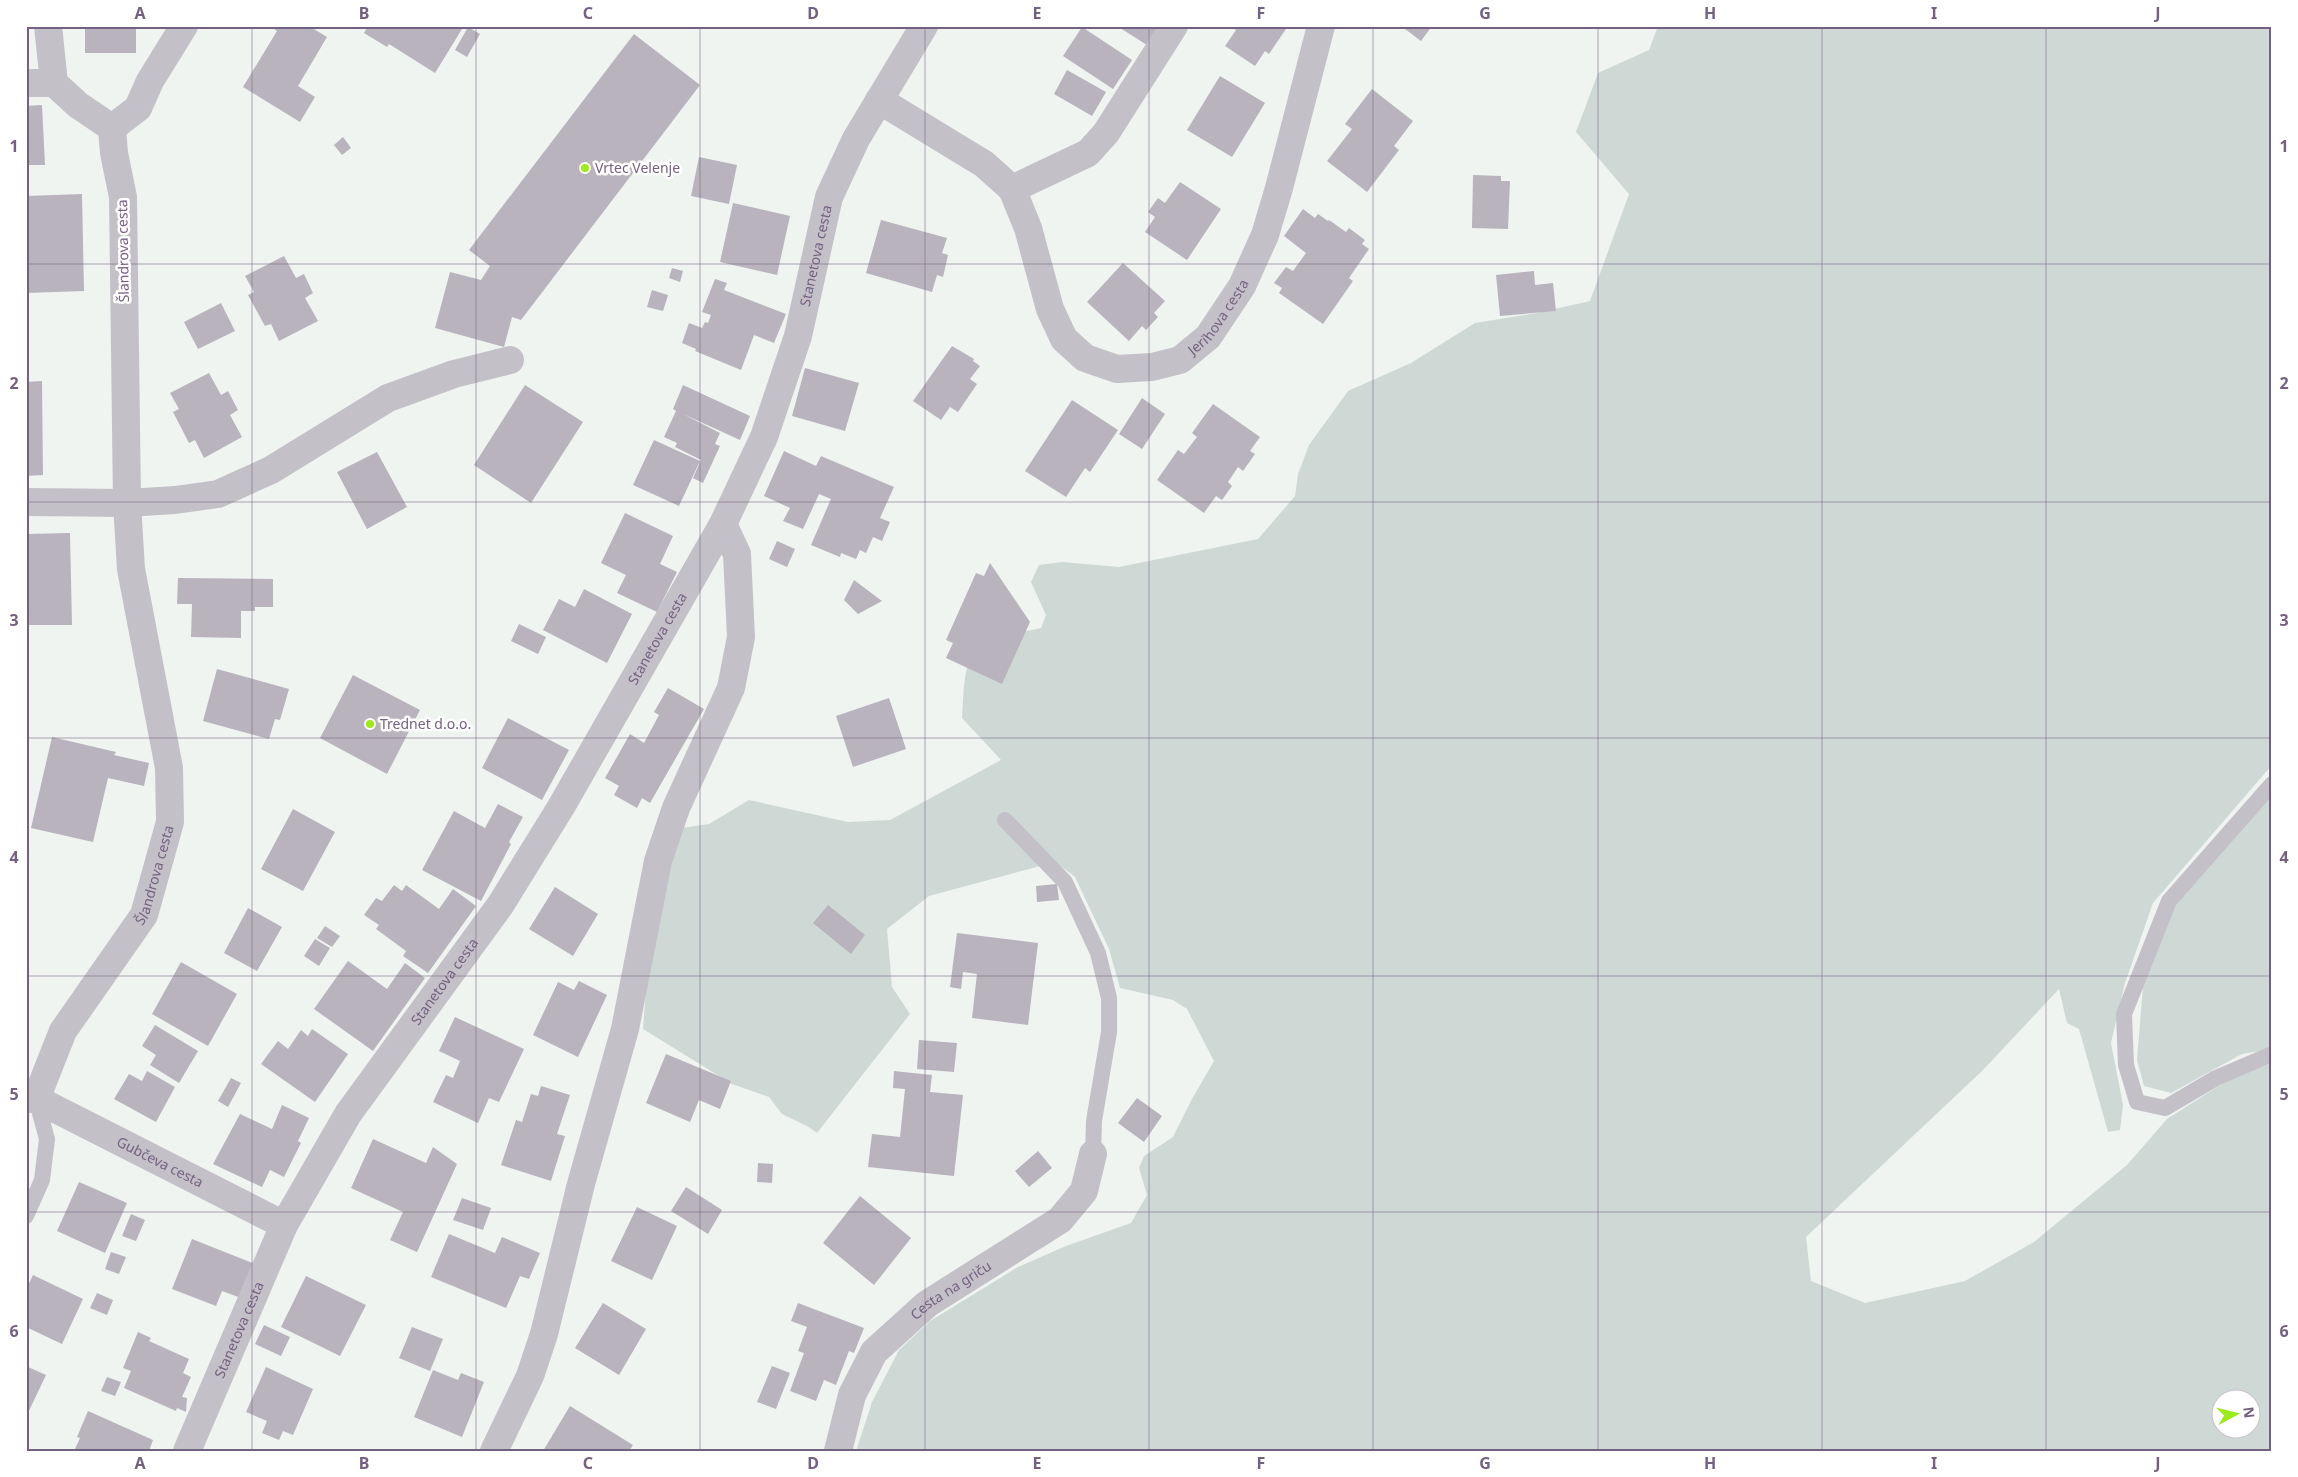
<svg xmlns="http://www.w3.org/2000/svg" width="2298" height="1477" viewBox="0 0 2298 1477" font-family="'Noto Sans',sans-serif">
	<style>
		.green { fill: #ced9d6; fill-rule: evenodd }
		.building { fill: #b8b3bd }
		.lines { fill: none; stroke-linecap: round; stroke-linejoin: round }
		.lane { stroke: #c4c0c7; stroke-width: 16 }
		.street { stroke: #c4c0c7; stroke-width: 28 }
		.grid { fill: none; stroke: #746182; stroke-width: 1; stroke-opacity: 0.55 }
		.poi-dot { fill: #9bea19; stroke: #fff; stroke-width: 2 }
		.labels { text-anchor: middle; stroke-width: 5; stroke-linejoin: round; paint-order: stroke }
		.poi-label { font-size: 14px; fill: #746182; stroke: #fff; text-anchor: start }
		.street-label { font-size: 14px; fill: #746182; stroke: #fff }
		.neatline { fill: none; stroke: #746182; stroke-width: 2 }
		.grid-label { font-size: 16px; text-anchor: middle; font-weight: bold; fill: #746182 }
	</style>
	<rect width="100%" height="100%" fill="#eff4f0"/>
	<path class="green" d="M 1658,26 L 2272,26 L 2272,765 L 2153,903 L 2125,983 L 2111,1043 L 2123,1105 L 2120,1130 L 2108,1132 L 2079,1029 L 2067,1023 L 2059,989 L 1983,1070 L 1806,1237 L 1811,1281 L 1865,1303 L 1965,1281 L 2034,1242 L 2127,1165 L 2167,1119 L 2228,1080 L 2272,1063 L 2272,1451 L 856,1451 L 872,1402 L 899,1350 L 930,1321 L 1018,1267 L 1066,1246 L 1131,1223 L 1147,1195 L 1139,1168 L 1144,1156 L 1173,1137 L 1192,1099 L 1214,1061 L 1187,1009 L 1173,1000 L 1120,988 L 1109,949 L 1075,877 L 1055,862 L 929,896 L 887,929 L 892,987 L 910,1014 L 817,1133 L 807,1126 L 782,1114 L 769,1097 L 732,1084 L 643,1029 L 647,976 L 657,904 L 681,828 L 709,824 L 749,800 L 848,822 L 890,820 L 1001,760 L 962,718 C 963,704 963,687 966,672 C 974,639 1014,634 1041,628 L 1046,615 L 1031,582 L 1039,565 L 1062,562 L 1119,567 L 1258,539 L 1295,496 L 1298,474 L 1309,445 L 1348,391 L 1411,363 L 1475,323 L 1537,313 L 1590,301 L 1629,194 L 1576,132 L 1598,73 L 1649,50 ZM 2220,1400 L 2250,1400 L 2250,1430 L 2220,1430 Z
		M 2272,781 L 2272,1049 L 2242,1054 L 2171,1093 L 2144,1086 L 2137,1060 L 2144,974 L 2183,890 Z"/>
	<path class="building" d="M 85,26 L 136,26 L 136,53 L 85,53 Z
		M 270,26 L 309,26 L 327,37 L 298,86 L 315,97 L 300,122 L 243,87 L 277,31 Z
		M 368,26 L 458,26 L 462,29 L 435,73 L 389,44 L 387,47 L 364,33 Z
		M 1117,26 L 1159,26 L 1147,45 Z
		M 1230,26 L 1288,26 L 1269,54 L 1265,51 L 1255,66 L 1225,46 L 1236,30 Z
		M 1401,26 L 1432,26 L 1421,41 Z
		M 468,27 L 480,34 L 467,57 L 455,50 Z
		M 1082,27 L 1132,60 L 1113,89 L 1063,56 Z
		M 634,34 L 700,85 L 521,320 L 512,317 L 504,347 L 435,328 L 450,272 L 481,280 L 490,266 L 469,250 Z
		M 1067,70 L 1106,92 L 1092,116 L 1054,94 Z
		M 1220,76 L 1265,103 L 1232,157 L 1187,130 Z
		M 1372,89 L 1413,121 L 1394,146 L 1399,150 L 1367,192 L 1327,161 L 1352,129 L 1345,124 Z
		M 42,105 L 45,165 L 26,165 L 26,106 Z
		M 343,137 L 351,148 L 342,155 L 334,145 Z
		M 699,157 L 737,165 L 729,204 L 691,196 Z
		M 1473,175 L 1501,176 L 1501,181 L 1510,181 L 1508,229 L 1472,228 Z
		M 1180,182 L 1221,209 L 1187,260 L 1145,232 L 1155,217 L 1148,212 L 1158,198 L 1165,203 Z
		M 82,194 L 84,291 L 26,293 L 26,196 Z
		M 733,203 L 790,216 L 777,275 L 720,262 Z
		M 1303,209 L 1315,218 L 1318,214 L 1328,221 L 1329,220 L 1346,232 L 1349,228 L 1365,240 L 1362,244 L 1369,249 L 1349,278 L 1353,281 L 1323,324 L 1279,293 L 1282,288 L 1274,283 L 1286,267 L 1293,271 L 1306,253 L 1284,236 Z
		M 881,220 L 947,238 L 942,253 L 948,255 L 943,277 L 937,275 L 932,292 L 866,273 Z
		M 284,256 L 296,278 L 304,274 L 313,293 L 305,298 L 318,321 L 279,341 L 271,324 L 265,326 L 248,295 L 254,292 L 245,276 Z
		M 1123,263 L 1165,301 L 1154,313 L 1158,317 L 1146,330 L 1142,326 L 1129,341 L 1087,302 Z
		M 672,268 L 683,271 L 680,282 L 669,278 Z
		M 1534,271 L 1535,285 L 1553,283 L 1556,311 L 1500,316 L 1496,275 Z
		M 715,279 L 727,283 L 724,290 L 786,314 L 774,343 L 754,335 L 741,370 L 695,351 L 696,349 L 682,343 L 689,323 L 702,328 L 705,322 L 708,323 L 711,315 L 702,312 Z
		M 652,290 L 668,295 L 663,311 L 647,307 Z
		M 221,303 L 235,331 L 198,349 L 184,322 Z
		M 952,346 L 974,359 L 973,361 L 980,366 L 970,379 L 977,384 L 958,412 L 950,407 L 941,420 L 913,401 Z
		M 805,368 L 859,383 L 845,431 L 792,416 Z
		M 209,373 L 221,395 L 228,391 L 238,410 L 230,415 L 242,437 L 204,458 L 195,440 L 189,443 L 173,412 L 179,409 L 170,393 Z
		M 42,381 L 43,475 L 26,476 L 26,382 Z
		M 525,385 L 583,422 L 531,503 L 474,465 Z
		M 683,385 L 750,416 L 740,440 L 683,414 L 720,433 L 715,444 L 720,446 L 703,483 L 693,478 L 701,460 L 675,447 L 677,443 L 664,437 L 676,411 L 673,409 Z
		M 1142,398 L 1165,414 L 1142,449 L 1119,434 Z
		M 1072,400 L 1118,430 L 1090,472 L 1085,468 L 1066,497 L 1025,471 Z
		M 1213,404 L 1260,437 L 1250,451 L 1255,454 L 1243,471 L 1238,467 L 1228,482 L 1232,486 L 1222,500 L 1216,496 L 1204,513 L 1157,480 L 1178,450 L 1184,454 L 1197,437 L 1192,433 Z
		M 654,440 L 700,461 L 679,506 L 633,485 Z
		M 784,451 L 816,466 L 821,456 L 894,487 L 880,518 L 890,522 L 882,541 L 873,537 L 866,553 L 860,550 L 856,559 L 841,553 L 840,557 L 811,545 L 831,499 L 819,494 L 803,529 L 783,521 L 790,508 L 764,496 Z
		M 377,452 L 407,507 L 367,529 L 337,472 Z
		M 625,513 L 673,536 L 660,564 L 677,572 L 657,612 L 617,593 L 626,575 L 601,563 Z
		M 70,533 L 72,625 L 26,625 L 26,534 Z
		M 777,541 L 795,549 L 787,567 L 769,559 Z
		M 990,563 L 1030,622 L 1002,684 L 946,658 L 953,643 L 946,640 L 976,573 L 984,576 Z
		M 178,578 L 273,579 L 273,607 L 255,607 L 255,611 L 241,611 L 241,638 L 191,637 L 192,604 L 177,604 Z
		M 854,580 L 882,601 L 858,614 L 844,600 Z
		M 584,589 L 632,614 L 607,663 L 543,630 L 559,599 L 575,607 Z
		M 519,624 L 546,637 L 538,654 L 511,641 Z
		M 217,669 L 289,689 L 280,720 L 275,719 L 269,739 L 203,721 Z
		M 353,675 L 420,710 L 387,774 L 320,738 Z
		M 668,688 L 704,709 L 650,803 L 642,798 L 637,808 L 614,795 L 619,786 L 605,778 L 630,734 L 644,743 L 659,715 L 654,712 Z
		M 889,698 L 906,749 L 853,767 L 836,716 Z
		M 508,718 L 569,750 L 542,800 L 482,768 Z
		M 52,737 L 116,752 L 114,755 L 149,763 L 144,786 L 108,778 L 93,842 L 31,828 Z
		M 498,804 L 523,817 L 509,842 L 511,844 L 481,901 L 422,870 L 454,811 L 485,828 Z
		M 293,809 L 335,832 L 303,891 L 261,869 Z
		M 1057,884 L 1059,900 L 1037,902 L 1036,886 Z
		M 394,885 L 402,891 L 406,885 L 439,909 L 453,889 L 476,906 L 428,973 L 403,956 L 406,951 L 376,929 L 379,925 L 364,915 L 376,898 L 382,901 Z
		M 555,887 L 598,914 L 573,956 L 529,929 Z
		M 828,905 L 865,935 L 851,954 L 813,923 Z
		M 248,908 L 282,927 L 257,971 L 224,953 Z
		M 325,926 L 340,936 L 332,947 L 317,938 Z
		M 957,933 L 1038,943 L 1028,1025 L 972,1018 L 977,974 L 963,972 L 961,989 L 950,987 Z
		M 315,939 L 330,948 L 319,966 L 304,956 Z
		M 348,961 L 387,989 L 405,963 L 425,978 L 373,1051 L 314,1009 Z
		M 181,962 L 237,994 L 208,1046 L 152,1014 Z
		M 579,981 L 607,995 L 578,1057 L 533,1035 L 558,982 L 574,990 Z
		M 455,1017 L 524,1049 L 499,1102 L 489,1098 L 478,1123 L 433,1102 L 446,1075 L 453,1078 L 460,1061 L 439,1051 Z
		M 155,1025 L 198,1051 L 179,1083 L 150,1065 L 156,1055 L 142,1046 Z
		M 312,1029 L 348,1054 L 315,1102 L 261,1064 L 278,1041 L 288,1049 L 301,1030 L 308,1036 Z
		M 919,1040 L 957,1043 L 954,1072 L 917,1069 Z
		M 666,1054 L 731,1081 L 720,1109 L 699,1100 L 690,1122 L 646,1103 Z
		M 147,1071 L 175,1087 L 156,1122 L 114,1099 L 129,1074 L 142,1081 Z
		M 894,1071 L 932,1075 L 930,1092 L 963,1095 L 954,1176 L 868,1167 L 872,1134 L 900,1137 L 905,1089 L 893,1088 Z
		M 231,1078 L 241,1083 L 228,1107 L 218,1101 Z
		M 541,1086 L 570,1095 L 557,1134 L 565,1136 L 551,1181 L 501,1165 L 516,1120 L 522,1122 L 531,1094 L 538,1096 Z
		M 1137,1098 L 1162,1116 L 1144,1142 L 1118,1123 Z
		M 282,1105 L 309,1118 L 298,1141 L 301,1143 L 284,1177 L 270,1170 L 262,1187 L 213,1164 L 240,1114 L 272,1129 Z
		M 373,1139 L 426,1163 L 433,1147 L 457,1164 L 417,1252 L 390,1240 L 403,1212 L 351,1188 Z
		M 1038,1151 L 1052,1168 L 1029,1187 L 1015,1171 Z
		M 758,1163 L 773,1164 L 772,1183 L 757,1182 Z
		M 79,1182 L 127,1203 L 105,1253 L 57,1231 Z
		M 686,1187 L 722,1210 L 708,1234 L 671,1211 Z
		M 860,1196 L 911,1238 L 874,1285 L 823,1243 Z
		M 462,1198 L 491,1208 L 483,1230 L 453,1220 Z
		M 637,1207 L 677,1226 L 652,1280 L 611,1261 Z
		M 131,1214 L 145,1220 L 136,1241 L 122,1236 Z
		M 449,1234 L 495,1253 L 502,1237 L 540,1253 L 529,1279 L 520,1276 L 506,1308 L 431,1277 Z
		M 192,1239 L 255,1264 L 241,1298 L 222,1291 L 216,1306 L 172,1289 Z
		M 111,1252 L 126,1257 L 119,1274 L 105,1269 Z
		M 33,1275 L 83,1299 L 62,1344 L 26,1327 L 26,1290 Z
		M 306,1276 L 366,1305 L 340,1356 L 281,1327 Z
		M 97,1293 L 113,1300 L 107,1315 L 90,1308 Z
		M 603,1303 L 646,1329 L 619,1375 L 575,1348 Z
		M 798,1303 L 864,1328 L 854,1353 L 849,1351 L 836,1385 L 824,1380 L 816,1401 L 790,1391 L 804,1353 L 798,1351 L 807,1327 L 791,1321 Z
		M 264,1325 L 290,1337 L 281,1356 L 255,1344 Z
		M 412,1327 L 443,1339 L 430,1371 L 399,1358 Z
		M 138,1332 L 151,1338 L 149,1341 L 189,1359 L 183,1373 L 191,1377 L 182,1397 L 187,1398 L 186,1412 L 177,1408 L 176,1411 L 124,1388 L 131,1371 L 123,1368 Z
		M 26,1366 L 46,1375 L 26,1417 Z
		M 772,1366 L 790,1373 L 776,1409 L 757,1402 Z
		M 266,1367 L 313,1389 L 293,1435 L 283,1431 L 279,1440 L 262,1433 L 267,1421 L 246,1412 Z
		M 433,1370 L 458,1380 L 461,1373 L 484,1382 L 462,1437 L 414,1417 Z
		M 107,1377 L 121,1382 L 115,1396 L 101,1391 Z
		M 570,1406 L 633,1445 L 629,1451 L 543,1451 Z
		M 88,1411 L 153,1440 L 149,1451 L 74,1451 L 80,1438 L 77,1437 Z"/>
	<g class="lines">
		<path class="lane" d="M 2272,784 L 2169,901 L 2124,1014 L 2126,1065 L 2137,1102 L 2165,1108 L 2216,1078 L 2272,1054
			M 1005,820 L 1065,882 L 1098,953 L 1109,998 L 1109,1032 L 1094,1121 L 1093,1154
			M 26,1216 L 42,1180 L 47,1139 L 36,1099"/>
		<g class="street">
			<path d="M 48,26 L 54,83 L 78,105 L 112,128"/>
			<path d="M 26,83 L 54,83"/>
			<path id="s1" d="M 879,100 L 984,164 L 1012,189 L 1028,228 L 1050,309 L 1064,339 L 1085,358 L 1117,369 L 1152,367 L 1180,360 L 1208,337 L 1242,286 L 1265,235 L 1279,188 L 1321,26"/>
			<path d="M 112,128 L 138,108 L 150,81 L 184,26"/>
			<path d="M 1012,189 L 1088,153 L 1106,133 L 1174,26"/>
			<path d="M 26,502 L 127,503 L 175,500 L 218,494 L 271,470 L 388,398 L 454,374 L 510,360"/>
			<path id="s2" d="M 26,1099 L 36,1099 L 284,1225"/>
			<path id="s3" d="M 36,1099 L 63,1031 L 144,915 L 170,822 L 169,768 L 131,569 L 127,503 L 123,197 L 114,153 L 112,128"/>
			<path id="s4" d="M 187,1451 L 284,1225 L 348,1114 L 501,904 L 561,807 L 723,524 L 764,437 L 798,336 L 829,197 L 856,139 L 924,26"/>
			<path d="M 494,1451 L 530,1376 L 544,1334 L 581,1184 L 625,1029 L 658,861 L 676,808 L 731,688 L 741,637 L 737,554 L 723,524"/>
			<path id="s5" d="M 838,1451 L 852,1395 L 874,1352 L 927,1304 L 1060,1220 L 1084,1191 L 1093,1154"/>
		</g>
	</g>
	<path class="grid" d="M 252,26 L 252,1451M 476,26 L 476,1451M 700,26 L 700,1451M 925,26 L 925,1451M 1149,26 L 1149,1451M 1373,26 L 1373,1451M 1598,26 L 1598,1451M 1822,26 L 1822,1451M 2046,26 L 2046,1451M 26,264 L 2272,264M 26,502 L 2272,502M 26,738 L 2272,738M 26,976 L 2272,976M 26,1212 L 2272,1212"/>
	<g class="poi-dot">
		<circle cx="585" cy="168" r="5"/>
		<circle cx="370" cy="724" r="5"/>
	</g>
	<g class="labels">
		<g class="poi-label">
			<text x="595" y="173">Vrtec Velenje</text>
			<text x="380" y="729">Trednet d.o.o.</text>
		</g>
		<g class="street-label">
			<text transform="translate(123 251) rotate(-91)" y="5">Šlandrova cesta</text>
			<text dy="5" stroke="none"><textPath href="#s4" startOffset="1359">Stanetova cesta</textPath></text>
			<text dy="5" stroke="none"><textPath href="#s1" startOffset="504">Jerihova cesta</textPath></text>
			<text dy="5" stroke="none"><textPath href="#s4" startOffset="942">Stanetova cesta</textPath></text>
			<text dy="5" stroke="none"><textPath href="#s3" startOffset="256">Šlandrova cesta</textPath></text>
			<text dy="5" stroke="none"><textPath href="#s4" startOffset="538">Stanetova cesta</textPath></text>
			<text dy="5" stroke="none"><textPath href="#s2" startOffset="149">Gubčeva cesta</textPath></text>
			<text dy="5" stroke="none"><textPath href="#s5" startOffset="205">Cesta na griču</textPath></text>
			<text dy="5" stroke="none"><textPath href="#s4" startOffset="132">Stanetova cesta</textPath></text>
		</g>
	</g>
	<rect width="2298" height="1477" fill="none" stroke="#ffffff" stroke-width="55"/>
	<g transform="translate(2236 1414) rotate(83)"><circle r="24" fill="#ffffff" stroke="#c7c0cd"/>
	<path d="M0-4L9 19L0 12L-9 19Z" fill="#9bea19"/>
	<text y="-8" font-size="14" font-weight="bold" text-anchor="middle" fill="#746182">N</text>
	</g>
	<rect x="28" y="28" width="2242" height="1422" class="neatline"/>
	<g class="grid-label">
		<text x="140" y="19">A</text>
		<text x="364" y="19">B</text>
		<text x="588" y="19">C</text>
		<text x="813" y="19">D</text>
		<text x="1037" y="19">E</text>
		<text x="1261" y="19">F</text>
		<text x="1485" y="19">G</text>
		<text x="1710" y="19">H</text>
		<text x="1934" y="19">I</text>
		<text x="2158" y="19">J</text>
		<text x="14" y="152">1</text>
		<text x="2284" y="152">1</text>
		<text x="14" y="389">2</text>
		<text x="2284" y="389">2</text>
		<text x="14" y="626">3</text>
		<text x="2284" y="626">3</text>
		<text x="14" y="863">4</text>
		<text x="2284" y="863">4</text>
		<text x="14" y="1100">5</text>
		<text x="2284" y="1100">5</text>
		<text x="14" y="1337">6</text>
		<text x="2284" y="1337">6</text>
		<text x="140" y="1469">A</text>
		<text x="364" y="1469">B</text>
		<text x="588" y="1469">C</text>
		<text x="813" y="1469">D</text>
		<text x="1037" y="1469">E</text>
		<text x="1261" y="1469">F</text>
		<text x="1485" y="1469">G</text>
		<text x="1710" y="1469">H</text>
		<text x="1934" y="1469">I</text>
		<text x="2158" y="1469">J</text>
	</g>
</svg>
